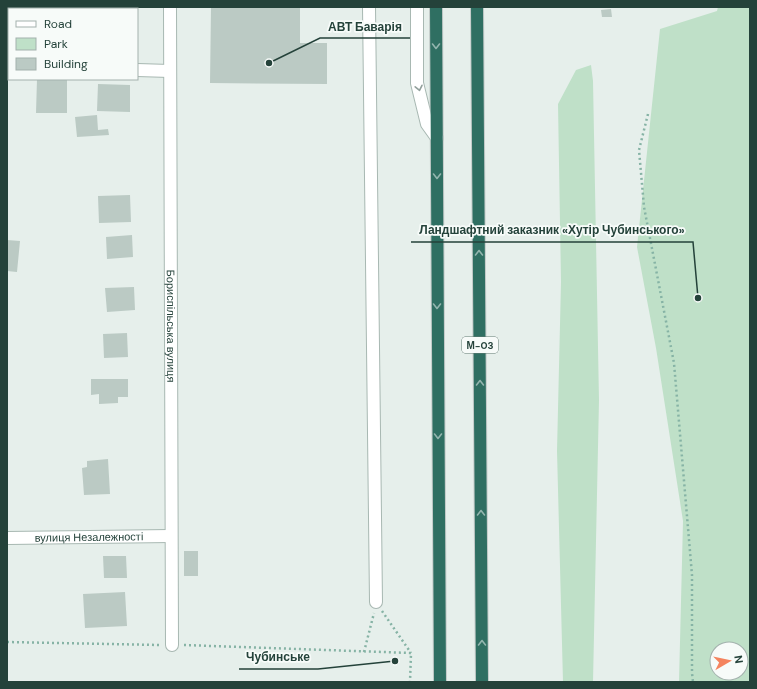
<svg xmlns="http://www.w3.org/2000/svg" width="757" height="689" viewBox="0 0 757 689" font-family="'DM Sans',sans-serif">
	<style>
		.green { fill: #bfe0c8; fill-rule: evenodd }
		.building { fill: #bbcac4 }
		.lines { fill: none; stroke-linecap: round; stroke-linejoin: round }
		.minor-casing { stroke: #a8b8b2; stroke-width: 14 }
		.highway-casing { stroke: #c2cac8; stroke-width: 14 }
		.path { stroke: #86b3a5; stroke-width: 2.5; stroke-dasharray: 2 3; stroke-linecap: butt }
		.minor { stroke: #fff; stroke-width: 12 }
		.highway { stroke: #2f6f62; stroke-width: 12 }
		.oneway { stroke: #93b5ae }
		.oneway2 { stroke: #92a09c }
		.labels { text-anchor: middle; stroke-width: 3.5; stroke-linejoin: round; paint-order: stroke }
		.shield { fill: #f7fbf9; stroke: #637a73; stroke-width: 1 }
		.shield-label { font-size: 10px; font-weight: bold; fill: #24423a }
		.street-label { font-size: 11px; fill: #24423a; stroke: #f7fbf9 }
		.leader { fill: none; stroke: #24423a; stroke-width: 1.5 }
		.callout-dot { fill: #24423a; stroke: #f7fbf9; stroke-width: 1.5 }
		.callout-label { font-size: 12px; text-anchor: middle; font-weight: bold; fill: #24423a; stroke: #f7fbf9; stroke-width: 3.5; stroke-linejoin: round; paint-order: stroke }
	</style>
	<rect width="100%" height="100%" fill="#e6efeb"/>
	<path class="green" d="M 718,7 L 750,7 L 750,682 L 679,682 L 683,521 L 656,348 L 637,247 L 660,29 L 717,11 ZM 717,649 L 741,649 L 741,673 L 717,673 Z
		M 591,65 L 593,81 L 599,400 L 593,682 L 563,682 L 557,451 L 561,282 L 558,104 L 576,70 Z"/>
	<path class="building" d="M 211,7 L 300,7 L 300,43 L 327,43 L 327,84 L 210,83 Z
		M 611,9 L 612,17 L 602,17 L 601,10 Z
		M 37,79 L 67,79 L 67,113 L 36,113 Z
		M 98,84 L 130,85 L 130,112 L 97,111 Z
		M 97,115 L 98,130 L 108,129 L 109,135 L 77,137 L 75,117 Z
		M 130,195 L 131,222 L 99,223 L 98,196 Z
		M 132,235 L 133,257 L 107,259 L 106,237 Z
		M 7,240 L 20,241 L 17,272 L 7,271 Z
		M 134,287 L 135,310 L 107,312 L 105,288 Z
		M 127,333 L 128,357 L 104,358 L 103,334 Z
		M 91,379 L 128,379 L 128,397 L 118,397 L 118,403 L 99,404 L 99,394 L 91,395 Z
		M 108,459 L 110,494 L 84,495 L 82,468 L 87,467 L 87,461 Z
		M 184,551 L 198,551 L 198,576 L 184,576 Z
		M 103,556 L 126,556 L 127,578 L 104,578 Z
		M 125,592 L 127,626 L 85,628 L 83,594 Z"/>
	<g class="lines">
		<g class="minor-casing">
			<g id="minor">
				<path id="s1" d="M 170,7 L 172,645"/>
				<path d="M 369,7 L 376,602"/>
				<path d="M 417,7 L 417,83 L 427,124 L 437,138"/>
				<path d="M 7,67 L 9,67"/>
				<path d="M 137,70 L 170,71"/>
				<path id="s2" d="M 7,538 L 171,536"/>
			</g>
		</g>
		<g class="highway-casing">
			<path id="highway" d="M 436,7 L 440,682
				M 477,7 L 482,682"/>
		</g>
		<path class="path" d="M 648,114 L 639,150 L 644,207 L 674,363 L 692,575 L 692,673 L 693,682
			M 382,611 L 411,653
			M 7,642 L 159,645
			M 184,645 L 411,653 L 410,682
			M 364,652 L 374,613"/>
		<use href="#minor" class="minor"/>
		<use href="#highway" class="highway"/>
	</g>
	<defs><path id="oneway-chevron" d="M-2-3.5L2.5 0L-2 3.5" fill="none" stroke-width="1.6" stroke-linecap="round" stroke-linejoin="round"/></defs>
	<g class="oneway">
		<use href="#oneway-chevron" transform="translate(436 46) rotate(90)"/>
		<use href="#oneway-chevron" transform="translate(437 176) rotate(90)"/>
		<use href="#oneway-chevron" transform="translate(479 253) rotate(-90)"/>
		<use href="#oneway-chevron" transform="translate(437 306) rotate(90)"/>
		<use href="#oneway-chevron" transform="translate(480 383) rotate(-90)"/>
		<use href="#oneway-chevron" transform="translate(438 436) rotate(90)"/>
		<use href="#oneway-chevron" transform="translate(481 513) rotate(-90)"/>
		<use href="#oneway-chevron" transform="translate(482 643) rotate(-90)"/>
	</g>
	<use class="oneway2" href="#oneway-chevron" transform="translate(419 88) rotate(78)"/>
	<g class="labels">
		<rect class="shield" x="462" y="337" width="36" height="16" rx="3"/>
		<g class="shield-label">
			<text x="480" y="349">М-03</text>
		</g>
		<g class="street-label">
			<text dy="4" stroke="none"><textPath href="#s1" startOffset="319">Бориспільська вулиця</textPath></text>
			<text dy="4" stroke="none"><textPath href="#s2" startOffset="82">вулиця Незалежності</textPath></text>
		</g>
	</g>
	<path class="leader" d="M269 63L320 38H410M698 298L693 242H411M395 661L318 669H239"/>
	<g class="callout-dot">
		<circle cx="269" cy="63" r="4"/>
		<circle cx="698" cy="298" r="4"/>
		<circle cx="395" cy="661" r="4"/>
	</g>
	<g class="callout-label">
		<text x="365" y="31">АВТ Баварія</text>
		<text x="552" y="234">Ландшафтний заказник «Хутір Чубинського»</text>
		<text x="278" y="661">Чубинське</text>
	</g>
	<rect width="757" height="689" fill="none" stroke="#24423a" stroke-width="16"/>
	<rect x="8" y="8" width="130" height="72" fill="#f7fbf9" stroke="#a3b1ad"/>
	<rect x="16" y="21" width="20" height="6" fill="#ffffff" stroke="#a3b1ad"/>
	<text x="44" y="28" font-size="12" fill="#24423a">Road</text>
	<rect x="16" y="38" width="20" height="12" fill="#bfe0c8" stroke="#a3b1ad"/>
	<text x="44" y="48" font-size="12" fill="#24423a">Park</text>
	<rect x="16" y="58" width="20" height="12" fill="#bbcac4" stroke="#a3b1ad"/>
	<text x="44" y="68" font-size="12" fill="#24423a">Building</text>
	<g transform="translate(729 661) rotate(81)"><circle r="19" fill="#f7fbf9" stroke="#a3b1ad"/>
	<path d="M0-3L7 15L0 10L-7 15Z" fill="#f4845f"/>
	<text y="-6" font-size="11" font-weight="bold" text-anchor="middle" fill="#24423a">N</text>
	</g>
</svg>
